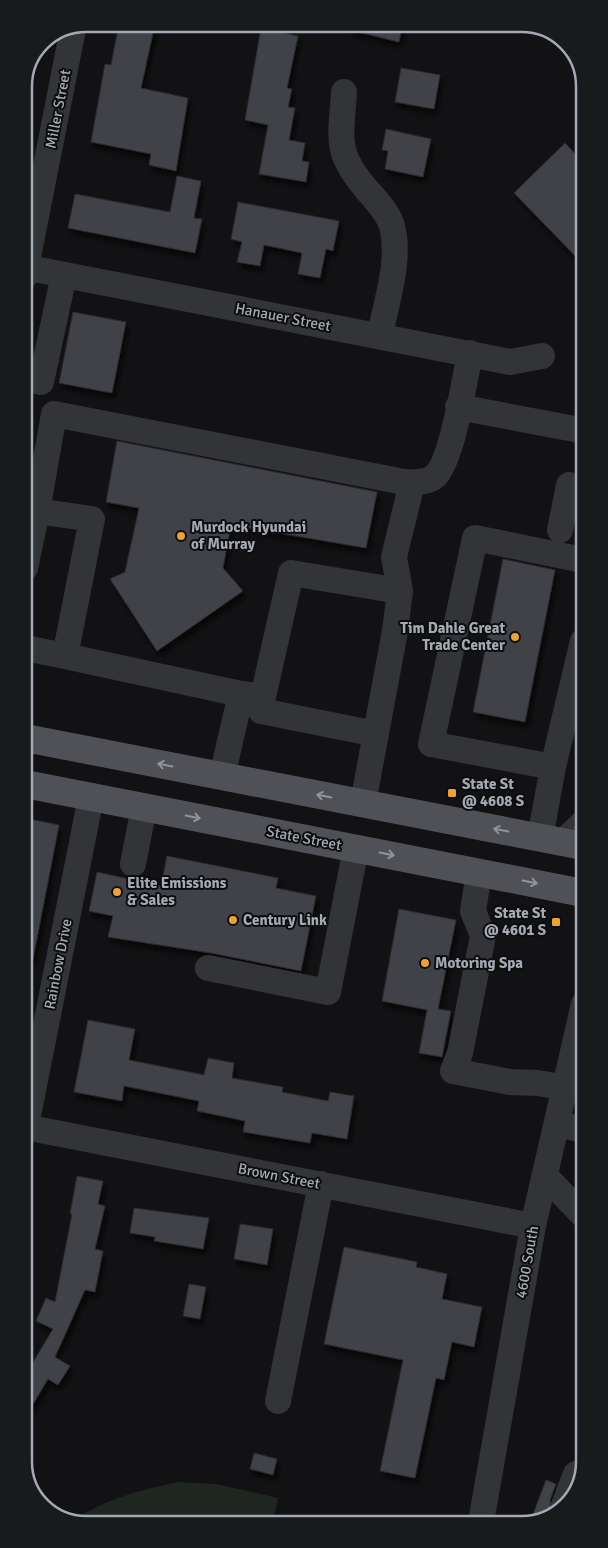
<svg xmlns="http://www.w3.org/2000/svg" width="608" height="1548" viewBox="0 0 608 1548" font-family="Signika,sans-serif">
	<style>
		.green { fill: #1e261f }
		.building { fill: #414247; stroke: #2c2c30; filter: url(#shadow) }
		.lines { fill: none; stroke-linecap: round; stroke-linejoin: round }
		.minor { stroke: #333438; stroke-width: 26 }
		.major { stroke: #4f5157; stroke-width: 28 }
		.oneway { stroke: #8f949d }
		.poi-dot { fill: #eea22f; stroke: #0d0d0e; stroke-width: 2 }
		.labels { text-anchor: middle; stroke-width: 4; stroke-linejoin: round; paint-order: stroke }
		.street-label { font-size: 15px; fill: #a4aab4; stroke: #0d0d0e }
		.poi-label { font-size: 15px; font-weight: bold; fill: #a4aab4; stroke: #0d0d0e; text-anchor: start }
		.rim { fill: none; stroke: #a4aab4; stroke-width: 2.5 }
	</style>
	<defs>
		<filter id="shadow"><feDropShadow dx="3" dy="5.5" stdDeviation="2.5" flood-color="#0009"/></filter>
	</defs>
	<rect width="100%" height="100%" fill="#121214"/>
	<path class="green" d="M 179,1482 L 216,1484 L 278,1498 L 273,1523 L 82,1524 L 73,1520 C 108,1499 138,1490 179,1482 Z"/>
	<path class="building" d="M 119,24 L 155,24 L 141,88 L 188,98 L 176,171 L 149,165 L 151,154 L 91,142 L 105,64 L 111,65 Z
		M 350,24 L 403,24 L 399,42 L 350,30 Z
		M 261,28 L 298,36 L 287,88 L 292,89 L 288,107 L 295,108 L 289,140 L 305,143 L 302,161 L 309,162 L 306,182 L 259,174 L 268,125 L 245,120 Z
		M 401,68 L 440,75 L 434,109 L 395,102 Z
		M 386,129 L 431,139 L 423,177 L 385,169 L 388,151 L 382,150 Z
		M 565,143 L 582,161 L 582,263 L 514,193 Z
		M 177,176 L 201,181 L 194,218 L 202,219 L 195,253 L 68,228 L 75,194 L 170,212 Z
		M 238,202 L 339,221 L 333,251 L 326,249 L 320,278 L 298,274 L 302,253 L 264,245 L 260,266 L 237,262 L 242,242 L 231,239 Z
		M 73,312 L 126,322 L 112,393 L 59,383 Z
		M 117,441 L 377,492 L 366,548 L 231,525 L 223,568 L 243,591 L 157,651 L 110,579 L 125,572 L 139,508 L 106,502 Z
		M 503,559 L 555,570 L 525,722 L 473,712 Z
		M 25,818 L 59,825 L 33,959 L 25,958 Z
		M 167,856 L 278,878 L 276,888 L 316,896 L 301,971 L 211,953 L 108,937 L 113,916 L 89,911 L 97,872 L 161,886 Z
		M 399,909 L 456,920 L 438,1009 L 451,1011 L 442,1057 L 419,1053 L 427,1010 L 382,1001 Z
		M 88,1020 L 135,1029 L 129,1060 L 204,1075 L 208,1058 L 234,1063 L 232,1078 L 283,1087 L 282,1092 L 328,1101 L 330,1092 L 354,1096 L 347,1139 L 312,1133 L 310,1143 L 243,1132 L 245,1121 L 197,1111 L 199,1101 L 124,1086 L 122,1101 L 74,1092 Z
		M 77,1176 L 103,1181 L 98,1204 L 105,1206 L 95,1249 L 103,1251 L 95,1292 L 85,1290 L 55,1357 L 70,1366 L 58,1385 L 48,1379 L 26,1416 L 26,1374 L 53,1329 L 36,1321 L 46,1298 L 55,1302 L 72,1214 L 70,1214 Z
		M 134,1208 L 209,1218 L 203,1249 L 154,1241 L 155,1237 L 130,1233 Z
		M 240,1224 L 273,1229 L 267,1265 L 234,1259 Z
		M 344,1247 L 417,1262 L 416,1267 L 447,1274 L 442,1299 L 482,1307 L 474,1347 L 452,1342 L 444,1380 L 436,1378 L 415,1478 L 380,1471 L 403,1360 L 324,1344 Z
		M 189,1284 L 206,1287 L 200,1319 L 183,1316 Z
		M 254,1453 L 277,1459 L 273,1475 L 250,1469 Z
		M 546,1480 L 556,1484 L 550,1500 L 551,1511 L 538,1522 L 530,1522 Z"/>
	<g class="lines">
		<path class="minor" d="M 344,92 C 341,140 334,152 368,191 C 377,201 388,213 392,226 C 401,261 386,301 380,336
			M 24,267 L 510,362 L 542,356
			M 24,277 L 73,29
			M 24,379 L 41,382 L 64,275
			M 458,407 L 580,430
			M 25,509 L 37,511 L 54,414 L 404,482 C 412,483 428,482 434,477 C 452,463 465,378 470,353
			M 560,530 L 569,485
			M 25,568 L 37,511 L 92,519 L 65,656 L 241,694
			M 25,648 L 65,656
			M 376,734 L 261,711 L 263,697 L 291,573 L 400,591 L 394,557 L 412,483
			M 553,767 L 431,744 L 475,538 L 583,560
			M 222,776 L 241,694 L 258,696
			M 363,803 L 395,631 L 400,591
			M 540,838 L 553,767 L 583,641
			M 563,842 L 583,823
			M 133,864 L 144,807
			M 479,873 L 473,911 L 483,936 L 460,1053 L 453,1071 L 510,1082 L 538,1083 L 566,1088
			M 208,968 L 328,992 L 356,848
			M 558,1124 L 584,1130
			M 25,1127 L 533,1226
			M 25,1131 L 91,797
			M 545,1176 L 584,1216
			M 278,1401 L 321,1184
			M 564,1505 L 576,1474 L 581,1472
			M 481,1522 L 533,1226 L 584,1004"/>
		<path class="major" d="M 25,738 L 583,846
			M 25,784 L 583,893"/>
	</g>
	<defs><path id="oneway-shaft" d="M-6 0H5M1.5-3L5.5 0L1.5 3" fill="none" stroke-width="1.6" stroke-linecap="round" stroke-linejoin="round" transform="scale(1.25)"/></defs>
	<g class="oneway">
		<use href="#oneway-shaft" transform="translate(165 765) rotate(-169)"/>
		<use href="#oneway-shaft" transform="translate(324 796) rotate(-169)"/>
		<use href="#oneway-shaft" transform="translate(193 817) rotate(11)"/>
		<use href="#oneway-shaft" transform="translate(501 830) rotate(-169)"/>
		<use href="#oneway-shaft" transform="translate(387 854) rotate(11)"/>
		<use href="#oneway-shaft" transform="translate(530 882) rotate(11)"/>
	</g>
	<g class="poi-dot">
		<circle cx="181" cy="536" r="5"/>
		<circle cx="515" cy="637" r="5"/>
		<rect x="447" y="788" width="10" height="10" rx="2.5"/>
		<circle cx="117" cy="892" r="5"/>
		<circle cx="233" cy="920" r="5"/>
		<rect x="551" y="917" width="10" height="10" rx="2.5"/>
		<circle cx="425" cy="963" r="5"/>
	</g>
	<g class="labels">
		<g class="street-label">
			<text transform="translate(58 109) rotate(-79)" y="5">Miller Street</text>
			<text transform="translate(283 317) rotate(11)" y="5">Hanauer Street</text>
			<text transform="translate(304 838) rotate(11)" y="5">State Street</text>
			<text transform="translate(58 964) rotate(-79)" y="5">Rainbow Drive</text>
			<text transform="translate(279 1176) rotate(11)" y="5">Brown Street</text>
			<text transform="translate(527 1262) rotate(-80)" y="5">4600 South</text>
		</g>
		<g class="poi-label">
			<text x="191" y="532">Murdock Hyundai<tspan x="191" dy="17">of Murray</tspan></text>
			<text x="505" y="633" text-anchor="end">Tim Dahle Great<tspan x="505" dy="17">Trade Center</tspan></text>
			<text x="462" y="789">State St<tspan x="462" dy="17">@ 4608 S</tspan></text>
			<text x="127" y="888">Elite Emissions<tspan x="127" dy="17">&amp; Sales</tspan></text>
			<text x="546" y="918" text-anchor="end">State St<tspan x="546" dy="17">@ 4601 S</tspan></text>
			<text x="243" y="925">Century Link</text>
			<text x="435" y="968">Motoring Spa</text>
		</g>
	</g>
	<path d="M0 0H608V1548H0ZM86 32H522A54 54 0 0 1 576 86V1462A54 54 0 0 1 522 1516H86A54 54 0 0 1 32 1462V86A54 54 0 0 1 86 32Z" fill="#191a1b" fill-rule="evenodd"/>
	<path class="rim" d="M86 32H522A54 54 0 0 1 576 86V1462A54 54 0 0 1 522 1516H86A54 54 0 0 1 32 1462V86A54 54 0 0 1 86 32Z"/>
</svg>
